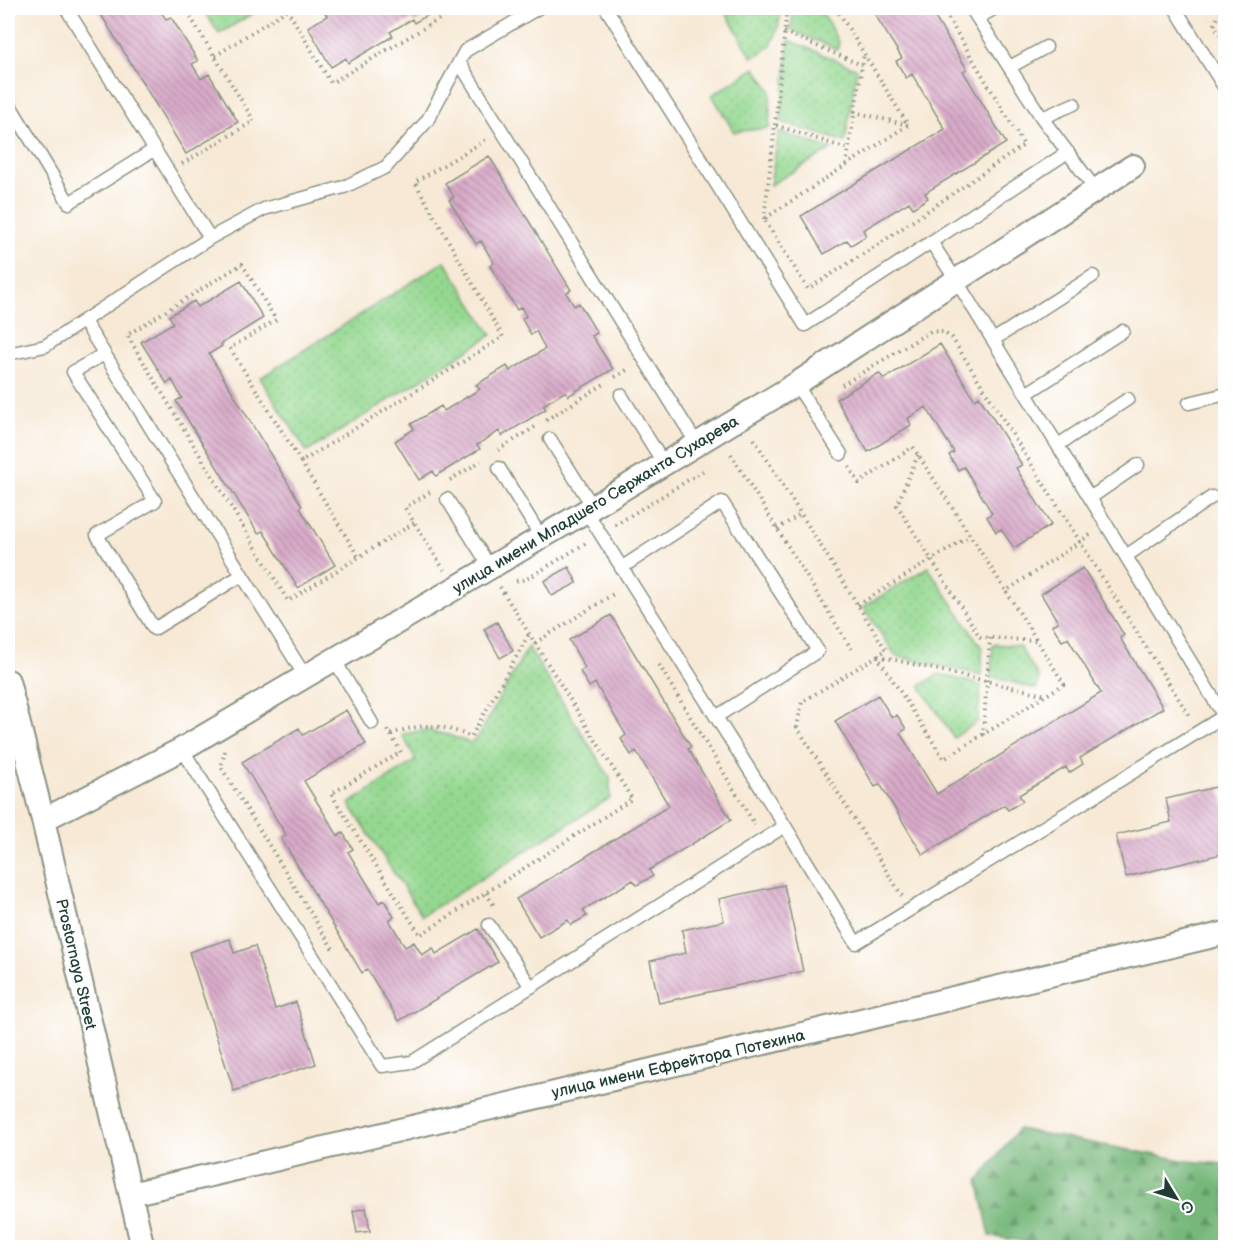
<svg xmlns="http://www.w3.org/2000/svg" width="1233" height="1255" viewBox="0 0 1233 1255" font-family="'Balsamiq Sans',sans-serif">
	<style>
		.forest { fill: url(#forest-firs); stroke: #4b7a57; stroke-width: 1.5 }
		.park { fill: url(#park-dots); stroke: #5a8a62; stroke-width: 1.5 }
		.building { fill: url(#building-back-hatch) }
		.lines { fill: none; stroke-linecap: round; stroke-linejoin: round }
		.service-casing { stroke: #8b9384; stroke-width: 15 }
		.minor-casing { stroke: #8b9384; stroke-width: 26 }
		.path { stroke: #8b9384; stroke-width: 4; stroke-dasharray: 1.5 4.5; stroke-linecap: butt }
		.service { stroke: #fff; stroke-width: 12 }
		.minor { stroke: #fff; stroke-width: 22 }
		.labels { text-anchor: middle; stroke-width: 5; stroke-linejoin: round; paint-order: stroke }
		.street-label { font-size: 16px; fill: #1f3d34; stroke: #fff }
	</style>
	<defs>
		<pattern id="forest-firs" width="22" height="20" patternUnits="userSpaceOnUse" patternTransform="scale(1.5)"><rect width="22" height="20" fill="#77b87a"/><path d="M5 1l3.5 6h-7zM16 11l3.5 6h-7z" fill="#619765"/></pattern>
		<pattern id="park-dots" width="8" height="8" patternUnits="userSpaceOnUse" patternTransform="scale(1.5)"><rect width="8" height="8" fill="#94d890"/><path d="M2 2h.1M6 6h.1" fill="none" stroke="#7fba7d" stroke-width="1.8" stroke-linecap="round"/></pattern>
		<pattern id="building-back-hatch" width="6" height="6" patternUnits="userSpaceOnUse" patternTransform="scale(1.5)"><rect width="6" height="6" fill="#d9abc9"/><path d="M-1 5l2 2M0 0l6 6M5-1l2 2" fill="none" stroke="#af8ca4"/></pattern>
	</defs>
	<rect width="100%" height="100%" fill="#fff"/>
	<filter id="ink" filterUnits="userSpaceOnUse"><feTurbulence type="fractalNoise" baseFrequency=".0167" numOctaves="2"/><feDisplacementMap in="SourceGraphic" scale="12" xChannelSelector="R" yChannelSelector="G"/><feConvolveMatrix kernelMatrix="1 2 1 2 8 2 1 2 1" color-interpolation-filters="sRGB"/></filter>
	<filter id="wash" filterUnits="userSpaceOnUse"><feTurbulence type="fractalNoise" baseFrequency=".008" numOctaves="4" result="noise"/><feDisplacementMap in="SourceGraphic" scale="24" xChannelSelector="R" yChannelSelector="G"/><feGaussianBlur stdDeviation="1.35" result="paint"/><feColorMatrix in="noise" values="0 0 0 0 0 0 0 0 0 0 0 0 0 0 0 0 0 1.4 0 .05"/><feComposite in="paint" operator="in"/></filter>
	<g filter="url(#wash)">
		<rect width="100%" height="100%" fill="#f7e9d5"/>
		<path class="forest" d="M 1018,1129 L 1188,1161 L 1225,1164 L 1225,1247 L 1057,1247 L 990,1236 L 978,1181 Z"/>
		<path class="park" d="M 202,8 L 262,8 L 219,34 Z
			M 723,8 L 782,8 C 778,30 776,50 752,57 Z
			M 793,8 L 820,8 L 839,43 L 838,50 L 791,30 Z
			M 789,40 L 857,69 L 845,142 L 781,122 Z
			M 755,68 L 771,90 L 769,128 L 734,132 L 712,95 Z
			M 779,132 L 832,149 L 770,185 Z
			M 445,261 L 492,335 L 307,452 L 260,378 Z
			M 928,567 L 982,648 L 982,675 L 896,656 L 863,607 Z
			M 993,644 L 1019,646 L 1039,677 L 1037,689 L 991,677 Z
			M 528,647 L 610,778 L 610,798 L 422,916 L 349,804 L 416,760 L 402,734 L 424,730 L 449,735 L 470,743 L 478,737 Z
			M 939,674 L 981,685 L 978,721 L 954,738 L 920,686 Z"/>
		<g id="blocks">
			<path class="building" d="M 97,8 L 158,8 L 166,19 L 171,17 L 198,61 L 192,64 L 201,79 L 209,74 L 238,122 L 186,154 Z
				M 330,8 L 440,8 L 414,23 L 412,19 L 390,32 L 393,36 L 348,63 L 346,58 L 331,67 L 308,27 L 327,16 L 324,11 Z
				M 871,8 L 929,8 L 967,69 L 963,71 L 1006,143 L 925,193 L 928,198 L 913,208 L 909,202 L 863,230 L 866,236 L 851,245 L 847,240 L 824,254 L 801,216 L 945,129 L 912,74 L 906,78 L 896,61 L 902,58 Z
				M 489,156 L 571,290 L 566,293 L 574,306 L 579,303 L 597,333 L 592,336 L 613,369 L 568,396 L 566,391 L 543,405 L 546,409 L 502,436 L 499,431 L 477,445 L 480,449 L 436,476 L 433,471 L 419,480 L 395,441 L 414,429 L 411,424 L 441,406 L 444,411 L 480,389 L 476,385 L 507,366 L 510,371 L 545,349 L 536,331 L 531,335 L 522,319 L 526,316 L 521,307 L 517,310 L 490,266 L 494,263 L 481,241 L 476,244 L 449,200 L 454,197 L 445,183 Z
				M 241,281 L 263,318 L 221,344 L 222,346 L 209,354 L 302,506 L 300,508 L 335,565 L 298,588 L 263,531 L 258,533 L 176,401 L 182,398 L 172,380 L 167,384 L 141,342 L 173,323 L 169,316 L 194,301 L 198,307 Z
				M 940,344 L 975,400 L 979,396 L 1022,465 L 1016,468 L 1051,525 L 1014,548 L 1001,529 L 996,532 L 987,517 L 992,513 L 964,467 L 958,470 L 949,455 L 954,452 L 926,407 L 908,418 L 911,425 L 868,452 L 836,399 L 879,373 L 884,379 Z
				M 569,567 L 577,583 L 552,596 L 544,581 Z
				M 1083,568 L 1124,635 L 1120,638 L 1163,708 L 1080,758 L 1083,764 L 1069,773 L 1066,767 L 1019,795 L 1023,801 L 1008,810 L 1004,805 L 923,855 L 880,784 L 875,787 L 835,721 L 878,695 L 892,718 L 897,715 L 901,721 L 906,729 L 900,733 L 937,794 L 1101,693 L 1068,638 L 1062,641 L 1052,625 L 1058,622 L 1041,594 Z
				M 611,615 L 691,747 L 688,749 L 731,820 L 649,870 L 653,876 L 637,885 L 633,880 L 583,910 L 587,916 L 571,925 L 568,920 L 539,937 L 516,899 L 669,806 L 636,751 L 631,755 L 621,739 L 626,735 L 595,683 L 589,687 L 580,671 L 585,668 L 569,640 Z
				M 497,622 L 513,651 L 500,658 L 484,629 Z
				M 346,710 L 366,744 L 304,781 L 338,836 L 343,833 L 353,849 L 348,852 L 379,903 L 384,900 L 394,917 L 389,920 L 405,947 L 414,942 L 422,955 L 433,948 L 436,954 L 478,929 L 498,962 L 399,1021 L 367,969 L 362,973 L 281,838 L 286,835 L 242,762 L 299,728 L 303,735 Z
				M 1220,786 L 1226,810 L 1226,853 L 1126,877 L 1116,835 L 1171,822 L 1166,799 Z
				M 784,885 L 803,971 L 659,1003 L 650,961 L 686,953 L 682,930 L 724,921 L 719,899 Z
				M 230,939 L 234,953 L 255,946 L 275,1009 L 296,1002 L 316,1064 L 234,1091 L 189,952 Z
				M 366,1208 L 370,1231 L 357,1233 L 353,1211 Z"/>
		</g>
	</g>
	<g filter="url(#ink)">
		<use href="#blocks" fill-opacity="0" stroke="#8b9384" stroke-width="1.5"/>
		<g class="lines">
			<g class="service-casing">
				<path id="service" d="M 971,8 L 1042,118 L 1096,190
					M 1175,8 L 1226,90
					M 978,18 L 995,8
					M 459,62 L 697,444
					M 1010,67 L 1046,47
					M 8,102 L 69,203 L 155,149
					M 1042,118 L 1074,104
					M 210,238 L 264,209 L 344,187 L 386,167 L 427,121 L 465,51 L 538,8
					M 931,242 L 1068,152
					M 84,321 L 305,676
					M 993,340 L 1093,276
					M 8,354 L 45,346 L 210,238 L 66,8
					M 104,354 L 73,372 L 155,501 L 97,535 L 154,629 L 242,575
					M 796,384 L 841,454
					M 1026,394 L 1123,331
					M 621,395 L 664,464
					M 1189,403 L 1226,394
					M 550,439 L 593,507
					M 1058,445 L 1128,399
					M 499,468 L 541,537
					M 1090,498 L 1138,465
					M 447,499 L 490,567
					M 586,511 L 785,826 L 856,943 L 1224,716 L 956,280 L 931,242 L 805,325 L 606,8
					M 1126,556 L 1212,497
					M 621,568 L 722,502 L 818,651 L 716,717
					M 334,659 L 372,723
					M 182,749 L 382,1066 L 412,1062 L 785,826
					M 489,925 L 531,987"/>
			</g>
			<g class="minor-casing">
				<path id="minor" d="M 8,681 L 43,820 L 143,1248
					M 43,820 L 182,749 L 593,507 L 796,384 L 1133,166
					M 131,1194 L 1226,933"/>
			</g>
			<path class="path" d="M 836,8 L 908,125 L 764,219 L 808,289 L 879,244 L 1024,145 L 942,8
				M 287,9 L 331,83 L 458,8
				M 1226,10 L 1219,15 L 1214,25 L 1226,44
				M 784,32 L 862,65
				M 215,56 L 290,8
				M 854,112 L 908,125
				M 775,125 L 787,8
				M 182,164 L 254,121 L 185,8
				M 846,165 L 864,54
				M 764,219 L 775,125 L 848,149
				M 615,377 L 627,370 L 625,368
				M 842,385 L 931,331 L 943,332 L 952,338 L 1190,717
				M 546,420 L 606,383
				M 754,439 L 886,650 L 877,656
				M 498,450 L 535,427
				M 731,454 L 852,650
				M 918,455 L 897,505 L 980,637 L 1036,641
				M 301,462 L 359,558
				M 849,467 L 859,483 L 913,447 L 1006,591
				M 450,480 L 481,461
				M 430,492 L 405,508 L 444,570
				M 414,523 L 288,601 L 127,335 L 242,264 L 276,320 L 230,348 L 301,462 L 503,337 L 415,182 L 486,140
				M 615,525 L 703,471
				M 777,529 L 801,514
				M 516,581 L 527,579 L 586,543
				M 858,605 L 970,536
				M 535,643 L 615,593
				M 878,656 L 1046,695
				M 659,665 L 755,825
				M 388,730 L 401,752 L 331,794 L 420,935 L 632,799 L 500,587
				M 391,734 C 423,723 439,723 471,737 L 529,634
				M 983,735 L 990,638
				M 225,751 L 221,767 L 333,949
				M 486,893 L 495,907
				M 902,896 L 797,727 L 802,702 L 877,656 L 944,759 L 1064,684 L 1006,591 L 1093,533"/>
			<use href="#service" class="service"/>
			<use href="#minor" class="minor"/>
		</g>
	</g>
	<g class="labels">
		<g class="street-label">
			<text transform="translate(595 504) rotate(-31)" y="6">улица имени Младшего Сержанта Сухарева</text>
			<text transform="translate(77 964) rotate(77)" y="6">Prostornaya Street</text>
			<text transform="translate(678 1063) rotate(-13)" y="6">улица имени Ефрейтора Потехина</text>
		</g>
	</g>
	<rect width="1233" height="1255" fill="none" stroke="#fff" stroke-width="30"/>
	<g transform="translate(1176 1198) rotate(128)" stroke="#ffffff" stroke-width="4.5" paint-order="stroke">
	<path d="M0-4.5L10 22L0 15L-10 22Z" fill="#1f3d34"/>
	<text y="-9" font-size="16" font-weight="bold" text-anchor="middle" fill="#1f3d34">С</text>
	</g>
</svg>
